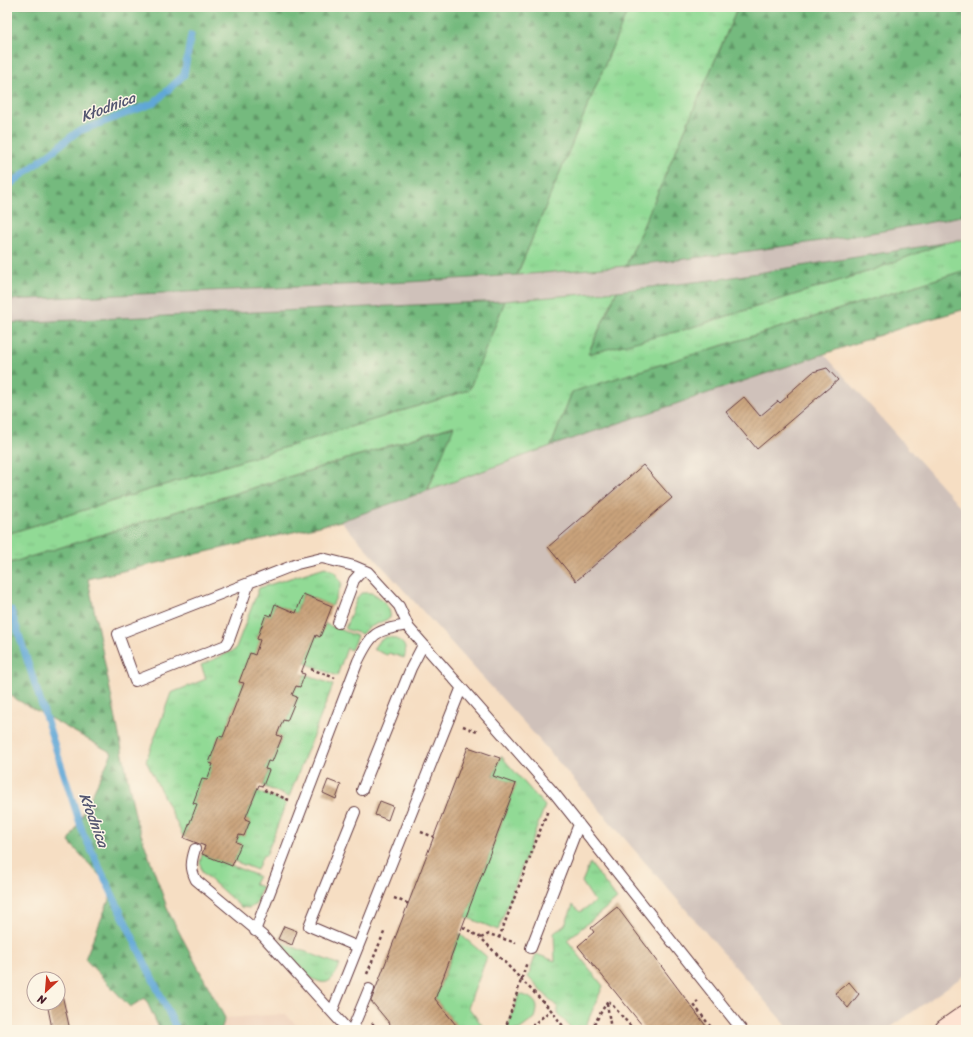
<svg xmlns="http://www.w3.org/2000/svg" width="973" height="1037" viewBox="0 0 973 1037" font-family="Sriracha,sans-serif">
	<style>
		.built { fill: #efd1bb }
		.industrial { fill: #cfc1ba }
		.grass { fill: url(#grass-tufts); stroke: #6e7c60 }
		.forest { fill: url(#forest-firs); stroke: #5f6c54 }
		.green { fill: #91da95; stroke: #6e7c60 }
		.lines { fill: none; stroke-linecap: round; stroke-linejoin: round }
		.stream { stroke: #61a7d7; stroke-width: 7 }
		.building { fill: url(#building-hatch) }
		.lane-casing { stroke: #643c42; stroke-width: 12 }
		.secondary-casing { stroke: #643c42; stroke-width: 24 }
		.path { stroke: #643c42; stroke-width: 2.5; stroke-dasharray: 3 3; stroke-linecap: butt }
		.lane { stroke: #fff; stroke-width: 10 }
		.secondary { stroke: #fee3d2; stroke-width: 22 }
		.labels { text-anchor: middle; stroke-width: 3; stroke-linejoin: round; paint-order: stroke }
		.water-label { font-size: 15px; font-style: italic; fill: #535570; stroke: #fcf5e5 }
	</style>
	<defs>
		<pattern id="grass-tufts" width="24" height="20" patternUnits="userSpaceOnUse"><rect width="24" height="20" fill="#91da95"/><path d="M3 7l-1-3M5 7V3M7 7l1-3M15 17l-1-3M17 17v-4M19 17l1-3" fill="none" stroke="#7fbb81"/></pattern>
		<pattern id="forest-firs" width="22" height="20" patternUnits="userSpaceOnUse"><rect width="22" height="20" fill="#74ba7e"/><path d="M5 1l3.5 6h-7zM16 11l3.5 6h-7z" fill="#619767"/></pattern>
		<pattern id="building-hatch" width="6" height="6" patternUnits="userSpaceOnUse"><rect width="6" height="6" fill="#c9a37b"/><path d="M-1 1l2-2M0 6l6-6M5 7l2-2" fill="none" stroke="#a58465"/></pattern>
	</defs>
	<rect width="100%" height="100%" fill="#fcf5e5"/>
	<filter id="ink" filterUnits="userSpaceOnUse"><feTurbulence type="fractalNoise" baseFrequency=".025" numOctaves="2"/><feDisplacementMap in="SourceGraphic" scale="8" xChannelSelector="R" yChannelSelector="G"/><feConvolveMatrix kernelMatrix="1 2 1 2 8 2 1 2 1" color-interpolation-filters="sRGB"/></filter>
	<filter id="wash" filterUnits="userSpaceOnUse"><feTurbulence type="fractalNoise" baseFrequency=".012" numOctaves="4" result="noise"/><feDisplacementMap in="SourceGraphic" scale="16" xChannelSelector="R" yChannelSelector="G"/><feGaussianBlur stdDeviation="0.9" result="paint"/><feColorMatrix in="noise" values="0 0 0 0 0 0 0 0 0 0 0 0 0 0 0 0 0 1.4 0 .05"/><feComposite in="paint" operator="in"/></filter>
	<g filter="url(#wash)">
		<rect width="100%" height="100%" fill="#f6dec3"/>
		<path class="built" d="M 286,1014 L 301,1030 L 221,1030 L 225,1018 Z"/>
		<path class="industrial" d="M 966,215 L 966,239 L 871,256 L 720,279 L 617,291 L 505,301 L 7,323 L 7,300 L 409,282 L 517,275 L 626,266 L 710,256 L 840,238 Z
			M 824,354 L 966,513 L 966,974 L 887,1030 L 790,1030 L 535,735 L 341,521 L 551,446 Z"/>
		<path class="grass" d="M 629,7 L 738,7 L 626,266 L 517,275 Z
			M 966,239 L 966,270 L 572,392 L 551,446 L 428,491 L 453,426 L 7,564 L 7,534 L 469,390 L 505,301 L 617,291 L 588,353 L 683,330 L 873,270 L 944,243 Z
			M 325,567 L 334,571 L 342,584 L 332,606 L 303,594 L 296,613 L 275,604 L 271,616 L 266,614 L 257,638 L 260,640 L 255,655 L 250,653 L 240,682 L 244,683 L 223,737 L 219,736 L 209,762 L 213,764 L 207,780 L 202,779 L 193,802 L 197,804 L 184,838 L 146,761 L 171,693 L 206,679 L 201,665 L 235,650 L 259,588 Z
			M 361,593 C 365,593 370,592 374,594 C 382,598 392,609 390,618 L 366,629 L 362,634 L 345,629 L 357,598 Z
			M 325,624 L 357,636 L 351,650 L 347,648 L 337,676 L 305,663 L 316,635 L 320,637 Z
			M 386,637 C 398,637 410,645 404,658 L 389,653 L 387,655 L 373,649 L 378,642 Z
			M 305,674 L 333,685 L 289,797 L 263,786 L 269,771 L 265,769 L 268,761 L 272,762 L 282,738 L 277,735 L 283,720 L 287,721 L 297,697 L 292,695 L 296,686 L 300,687 Z
			M 501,756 L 545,806 L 498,930 L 466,917 L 516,784 L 493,776 Z
			M 257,791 L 286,803 L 266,856 L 263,855 L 257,870 L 234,861 L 241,844 L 236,842 L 239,835 L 244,836 L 250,821 L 245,819 Z
			M 202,854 L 258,876 L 254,884 L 262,887 L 255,905 L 249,908 L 241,907 L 202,872 L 200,863 Z
			M 590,863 L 617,899 L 567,940 L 603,986 L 584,1030 L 573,1030 L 558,1014 L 558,1008 L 528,977 L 536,954 L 555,961 L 554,933 L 565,925 L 573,905 L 580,912 L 595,902 L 582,882 Z
			M 460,934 L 487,957 L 468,1007 L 486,1030 L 460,1030 L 435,999 Z
			M 275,940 L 340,965 C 333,981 327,988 310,977 Z"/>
		<path class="forest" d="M 7,7 L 629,7 L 517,275 L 409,282 L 7,300 Z
			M 738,7 L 966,7 L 966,215 C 854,239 739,253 626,266 Z
			M 944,243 L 873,270 L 683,330 L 588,354 L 617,291 L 720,279 Z
			M 966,270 L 966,309 L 913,324 L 551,446 L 572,392 Z
			M 505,301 L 469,390 L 7,534 L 7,323 Z
			M 454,426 L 427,491 L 341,521 L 88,579 L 136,820 L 169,913 L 225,1018 L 221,1030 L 160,1030 L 145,998 L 130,1007 L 85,959 L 113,890 L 69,842 L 112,753 L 7,694 L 7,564 Z"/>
		<path class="green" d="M 519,994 C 526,995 537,1000 537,1008 C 537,1011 536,1015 535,1018 L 519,1030 L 507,1030 Z"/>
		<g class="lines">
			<path class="stream" d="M 7,187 L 77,132 L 154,103 L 184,75 L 191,35
				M 11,610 L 83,833 L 177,1030"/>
		</g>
		<g id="blocks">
			<path class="building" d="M 827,368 L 838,380 L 757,449 L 726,412 L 744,397 L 760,416 L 778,401 L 780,403 L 788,396 L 787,395 L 813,372 Z
				M 643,465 L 672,498 L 576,581 L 548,547 Z
				M 303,594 L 332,606 L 320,637 L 316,635 L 301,673 L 305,674 L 300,687 L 296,686 L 292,695 L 297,697 L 287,721 L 283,720 L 277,735 L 282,737 L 272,762 L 268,761 L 265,769 L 269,770 L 263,786 L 259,785 L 245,819 L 250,821 L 244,836 L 239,835 L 236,842 L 241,844 L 232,866 L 202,854 L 205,846 L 184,838 L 197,804 L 193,803 L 202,779 L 207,780 L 213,764 L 209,763 L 219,736 L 223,737 L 244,683 L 239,682 L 250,653 L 255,655 L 260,640 L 257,639 L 266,614 L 271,616 L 275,604 L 296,613 Z
				M 468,747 L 500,758 L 493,776 L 516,784 L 435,999 L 460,1030 L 395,1030 L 371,1001 Z
				M 328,780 L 341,785 L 336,799 L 323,793 Z
				M 380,801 L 393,806 L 388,820 L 375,815 Z
				M 617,907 L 709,1030 L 646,1030 L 578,946 L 594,932 L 591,928 Z
				M 284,926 L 297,931 L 292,945 L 278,939 Z
				M 849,982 L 859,994 L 848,1008 L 835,993 Z
				M 58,990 L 61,990 L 70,1030 L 49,1030 L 52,1028 L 47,1003 L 58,1003 Z"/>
		</g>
	</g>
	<g filter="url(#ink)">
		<use href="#blocks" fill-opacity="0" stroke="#643c42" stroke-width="1"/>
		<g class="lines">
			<g class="lane-casing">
				<path id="lane" d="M 249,583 L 229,640 L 226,645 L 135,681 L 118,634 L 297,564 L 322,558 L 354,566 L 368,572 L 399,606 L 409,628 L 555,794 L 742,1030
					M 338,623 L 354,580 L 363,570
					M 362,790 L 411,668 L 423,645
					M 355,812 L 309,926 L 358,947
					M 195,849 C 191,862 190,868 196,880 L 263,936 L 348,1030
					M 255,931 L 358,661 C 372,632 375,631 407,625
					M 531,948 L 579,824
					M 332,1012 L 461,689
					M 352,1030 L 369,989"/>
			</g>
			<g class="secondary-casing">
				<path id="secondary" d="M 946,1030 L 966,1016"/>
			</g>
			<path class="path" d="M 311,669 L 335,678
				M 463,726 L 477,732
				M 264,790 L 289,800
				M 421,832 L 434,837
				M 394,898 L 409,904
				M 463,927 L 481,938 L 551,1010 L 566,1030
				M 481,938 L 489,934 L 516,943
				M 499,938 L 548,810
				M 367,974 L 385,930
				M 698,1001 L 694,1005 L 713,1030
				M 607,1003 L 611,1030
				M 372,1023 L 378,1030
				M 505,1030 L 527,962
				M 527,1030 L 551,1010
				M 591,1030 L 608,1000 L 634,1030"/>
			<use href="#lane" class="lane"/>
			<use href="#secondary" class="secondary"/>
		</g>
	</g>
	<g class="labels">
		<g class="water-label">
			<text transform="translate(108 107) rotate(-21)" y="5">Kłodnica</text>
			<text transform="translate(94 820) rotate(69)" y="5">Kłodnica</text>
		</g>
	</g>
	<rect width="973" height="1037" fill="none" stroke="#fcf5e5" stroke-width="24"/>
	<g transform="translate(46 991) rotate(206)"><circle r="19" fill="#fcf5e5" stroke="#b59f9b"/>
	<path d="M0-3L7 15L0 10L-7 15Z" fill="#c8321e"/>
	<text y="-6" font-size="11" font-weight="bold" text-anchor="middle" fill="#4a1f2b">N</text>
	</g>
</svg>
